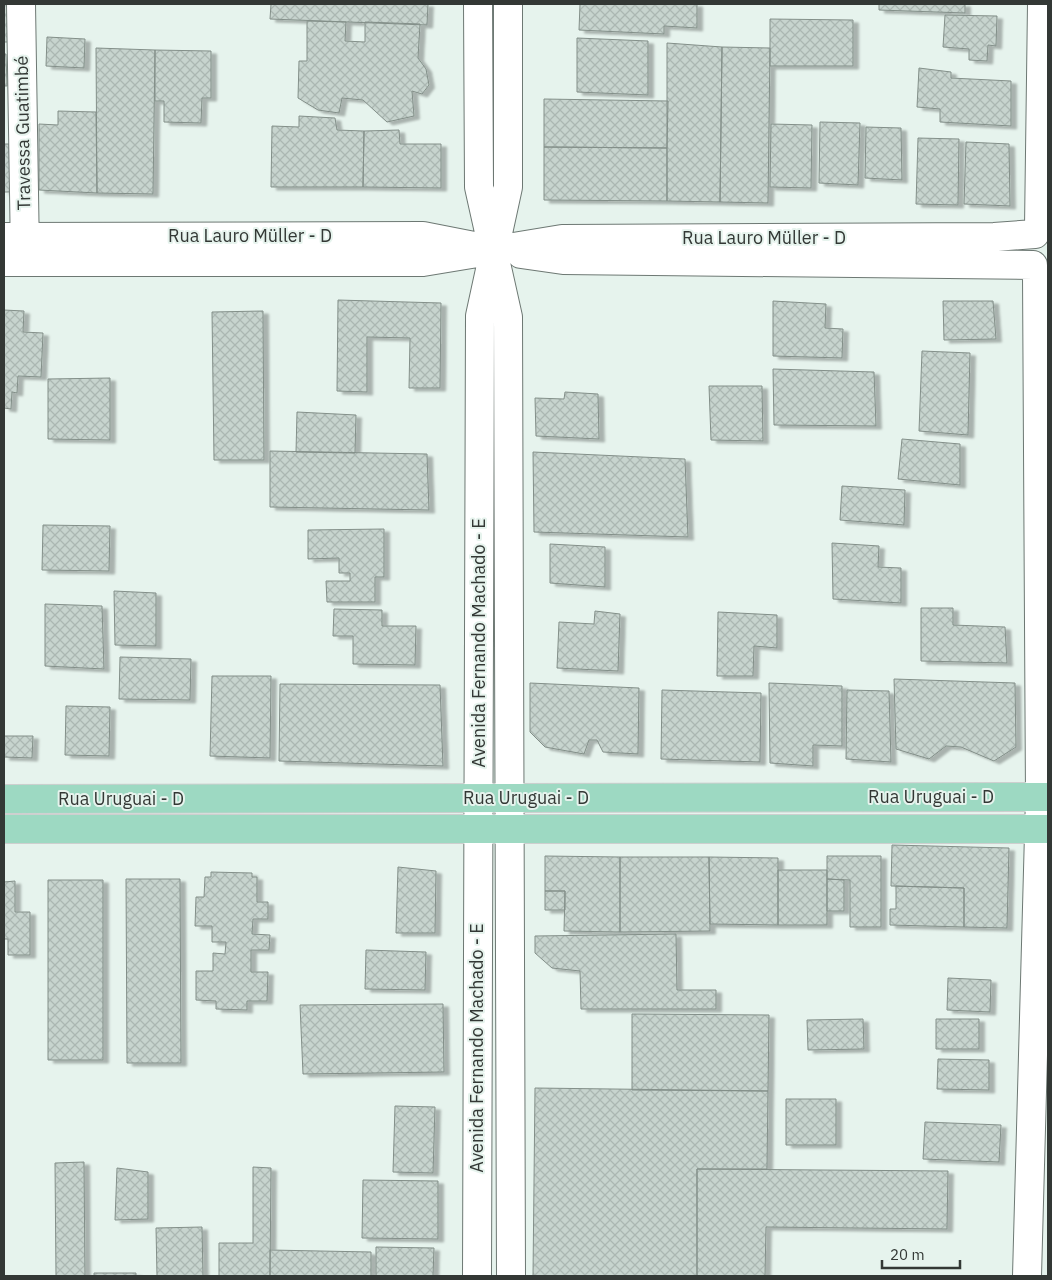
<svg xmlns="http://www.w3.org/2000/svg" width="1052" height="1280" viewBox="0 0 1052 1280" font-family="'IBM Plex Sans',sans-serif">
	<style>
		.building { fill: url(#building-cross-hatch); stroke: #838f89; filter: url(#shadow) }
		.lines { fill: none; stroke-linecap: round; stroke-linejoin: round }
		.minor-casing { stroke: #6d7873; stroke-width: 30 }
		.major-casing { stroke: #cecfcf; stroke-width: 30 }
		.minor { stroke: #fff; stroke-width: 28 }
		.major { stroke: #9dd9c2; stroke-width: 28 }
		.labels { text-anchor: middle; stroke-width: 4; stroke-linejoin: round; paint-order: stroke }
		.street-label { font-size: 18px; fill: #333835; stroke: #e6f3ed }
	</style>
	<defs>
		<pattern id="building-cross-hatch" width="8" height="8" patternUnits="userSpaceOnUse" patternTransform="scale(1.25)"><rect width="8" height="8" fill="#c7d4ce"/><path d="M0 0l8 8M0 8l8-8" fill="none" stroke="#abb7b2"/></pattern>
		<filter id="shadow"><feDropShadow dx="5.5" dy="3" stdDeviation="1" flood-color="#0004"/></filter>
	</defs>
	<rect width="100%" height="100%" fill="#e6f3ed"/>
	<path class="building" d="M 4,4 L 8,4 L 9,42 L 4,42 Z
		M 271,4 L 428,4 L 427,25 L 270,19 Z
		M 580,4 L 697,4 L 697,28 L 664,26 L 664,34 L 579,30 Z
		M 879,4 L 965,4 L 965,13 L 879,10 Z
		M 945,15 L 997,16 L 996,46 L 988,45 L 987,61 L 969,60 L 969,49 L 943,47 Z
		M 770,19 L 853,20 L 853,66 L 770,66 Z
		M 307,21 L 346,22 L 345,41 L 365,42 L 365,22 L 420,24 L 418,58 L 426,69 L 429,85 L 422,94 L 412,91 L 414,116 L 387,122 L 363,100 L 342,98 L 339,113 L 318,110 L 298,98 L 299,61 L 307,61 Z
		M 47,37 L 85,39 L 84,68 L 46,66 Z
		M 577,38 L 648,41 L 648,95 L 577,92 Z
		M 667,43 L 722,47 L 720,202 L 667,201 Z
		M 722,47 L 770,48 L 768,203 L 720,202 Z
		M 96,48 L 155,50 L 153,194 L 97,193 Z
		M 155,50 L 211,51 L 211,98 L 202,98 L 201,123 L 164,122 L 164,101 L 155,101 Z
		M 4,54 L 6,54 L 7,86 L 4,86 Z
		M 919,68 L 951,72 L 951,78 L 1011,81 L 1011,126 L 940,122 L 940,109 L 917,107 Z
		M 544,99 L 668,101 L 667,148 L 544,147 Z
		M 58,111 L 96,112 L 97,193 L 39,190 L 39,124 L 58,125 Z
		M 299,116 L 335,118 L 337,130 L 364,131 L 363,187 L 271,187 L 272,126 L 299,127 Z
		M 820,122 L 860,123 L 858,185 L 819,183 Z
		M 771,124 L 812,125 L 811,188 L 770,187 Z
		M 866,127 L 901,128 L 902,180 L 865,178 Z
		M 399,130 L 400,144 L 441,144 L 441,188 L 363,187 L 364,131 Z
		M 918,138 L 959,139 L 958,205 L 916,204 Z
		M 966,142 L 1009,144 L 1010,206 L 964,204 Z
		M 4,144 L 9,144 L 10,192 L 4,192 Z
		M 544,147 L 667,148 L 667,201 L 544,200 Z
		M 338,300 L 441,303 L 440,388 L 409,388 L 410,338 L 367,337 L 367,392 L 337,391 Z
		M 773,301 L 826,304 L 825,328 L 843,329 L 842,358 L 773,356 Z
		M 943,301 L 993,301 L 996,339 L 944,340 Z
		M 4,310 L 24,311 L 23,332 L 43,333 L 41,377 L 18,376 L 17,393 L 12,392 L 11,409 L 4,408 Z
		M 263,311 L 264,460 L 214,460 L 212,312 Z
		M 922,351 L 970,353 L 968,435 L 919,431 Z
		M 773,369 L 874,372 L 876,426 L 774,425 Z
		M 110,378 L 110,440 L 48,439 L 48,379 Z
		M 709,386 L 762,386 L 763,441 L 711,440 Z
		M 565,392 L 598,394 L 599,439 L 536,436 L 535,398 L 564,399 Z
		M 297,412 L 356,415 L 355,453 L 296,452 Z
		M 902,439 L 960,444 L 960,485 L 898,479 Z
		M 270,451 L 427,454 L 429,510 L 270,507 Z
		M 533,452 L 685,459 L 688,537 L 534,532 Z
		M 842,486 L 905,490 L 904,525 L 840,520 Z
		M 43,525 L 110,526 L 109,571 L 42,570 Z
		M 384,529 L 384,577 L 375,577 L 375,602 L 327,602 L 326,581 L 350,581 L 350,573 L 339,573 L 339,558 L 308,559 L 308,530 Z
		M 832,543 L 879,546 L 878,567 L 901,568 L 901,603 L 833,599 Z
		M 550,544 L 605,547 L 605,587 L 550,583 Z
		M 114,591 L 156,593 L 156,646 L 115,645 Z
		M 45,604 L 102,606 L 104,669 L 45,666 Z
		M 921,608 L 953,608 L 953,625 L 1005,627 L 1007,663 L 921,661 Z
		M 334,609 L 382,610 L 382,626 L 416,626 L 415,665 L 353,664 L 353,636 L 333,636 Z
		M 595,611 L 620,614 L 618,671 L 557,668 L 559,622 L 594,624 Z
		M 718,612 L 777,615 L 777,648 L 754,646 L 753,676 L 717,676 Z
		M 120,657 L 191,659 L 190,700 L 119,699 Z
		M 212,676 L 271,676 L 270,758 L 210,756 Z
		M 894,679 L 1015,683 L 1016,747 L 994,761 L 961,747 L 946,746 L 929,759 L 896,749 Z
		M 530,683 L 639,688 L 638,754 L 603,752 L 597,740 L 589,740 L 584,754 L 545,747 L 530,732 Z
		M 769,683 L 842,686 L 842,746 L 813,745 L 813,766 L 770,763 Z
		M 280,684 L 440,685 L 443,766 L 279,761 Z
		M 662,690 L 761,693 L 760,762 L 661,759 Z
		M 847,690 L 889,691 L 891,762 L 846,759 Z
		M 66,706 L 110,707 L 109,756 L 65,755 Z
		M 4,736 L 33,736 L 32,758 L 4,757 Z
		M 892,845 L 1009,848 L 1007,928 L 964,927 L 964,888 L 891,886 Z
		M 545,856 L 620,857 L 620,932 L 564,931 L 565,891 L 545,891 Z
		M 827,856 L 881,856 L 881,927 L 850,927 L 850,880 L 827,879 Z
		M 620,857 L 709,857 L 710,931 L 620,932 Z
		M 709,857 L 778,858 L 778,925 L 710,924 Z
		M 398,867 L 436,871 L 435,933 L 396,933 Z
		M 778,870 L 827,870 L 827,925 L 778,925 Z
		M 211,872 L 252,873 L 252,877 L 257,877 L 257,902 L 268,902 L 268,919 L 253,919 L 252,934 L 270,935 L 269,950 L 251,950 L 251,972 L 268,972 L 267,1001 L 247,1001 L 247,1010 L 216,1009 L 216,1001 L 196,1000 L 196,971 L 213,971 L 213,953 L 225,954 L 226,942 L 212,942 L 212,926 L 195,926 L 196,897 L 204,897 L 205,877 L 211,877 Z
		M 126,879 L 180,879 L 181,1063 L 127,1063 Z
		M 827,879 L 844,880 L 844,911 L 827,911 Z
		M 48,880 L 103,880 L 103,1060 L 48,1060 Z
		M 15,881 L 15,912 L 30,912 L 30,955 L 8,955 L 8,939 L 4,939 L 4,882 Z
		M 896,886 L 964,888 L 964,927 L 890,925 L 890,909 L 896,909 Z
		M 545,891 L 565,891 L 565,910 L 545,910 Z
		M 676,934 L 677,990 L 716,990 L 716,1009 L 581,1009 L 580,971 L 552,968 L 535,953 L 535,936 Z
		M 366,950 L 426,952 L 425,990 L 365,989 Z
		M 948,978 L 991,980 L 990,1012 L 947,1010 Z
		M 443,1004 L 444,1072 L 303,1074 L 300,1005 Z
		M 632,1014 L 769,1015 L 768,1091 L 632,1090 Z
		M 863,1019 L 864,1049 L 808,1050 L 807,1020 Z
		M 936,1019 L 979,1019 L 979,1049 L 936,1049 Z
		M 938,1059 L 989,1060 L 989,1090 L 937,1089 Z
		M 535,1088 L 768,1091 L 767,1169 L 697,1169 L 697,1276 L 533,1276 Z
		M 786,1099 L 836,1099 L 836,1145 L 786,1145 Z
		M 395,1106 L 435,1107 L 433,1173 L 393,1172 Z
		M 925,1122 L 1001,1125 L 999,1162 L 923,1159 Z
		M 84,1162 L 85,1276 L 56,1276 L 55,1163 Z
		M 253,1167 L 271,1168 L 270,1276 L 219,1276 L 219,1243 L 253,1243 Z
		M 117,1168 L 148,1172 L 148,1219 L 115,1220 Z
		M 697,1169 L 948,1171 L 947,1229 L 766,1227 L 765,1276 L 697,1276 Z
		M 363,1180 L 438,1181 L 438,1239 L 362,1238 Z
		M 202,1227 L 203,1276 L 157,1276 L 156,1228 Z
		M 376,1247 L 434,1248 L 433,1276 L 376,1276 Z
		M 270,1250 L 371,1252 L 371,1276 L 270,1276 Z
		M 94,1273 L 136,1273 L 136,1276 L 94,1276 Z"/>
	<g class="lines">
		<g class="minor-casing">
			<path id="minor" d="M 21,4 L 25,255
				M 478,4 L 479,187 L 508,317 L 511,1276
				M 1039,227 L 1042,4
				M 4,237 L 423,236 L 479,247
				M 521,254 L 563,260 L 1033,265
				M 4,262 L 423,262 L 562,239 L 994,237 L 1035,234
				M 477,1276 L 480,316 L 508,187 L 508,4
				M 1027,1276 L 1040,797 L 1037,275"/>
		</g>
		<g class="major-casing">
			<path id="major" d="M 4,799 L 1048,797
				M 4,829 L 1048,829"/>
		</g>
		<use href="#minor" class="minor"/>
		<use href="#major" class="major"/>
	</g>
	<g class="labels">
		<g class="street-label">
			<text transform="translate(23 133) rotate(-91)" y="6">Travessa Guatimbé</text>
			<text x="250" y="242">Rua Lauro Müller - D</text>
			<text x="764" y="244">Rua Lauro Müller - D</text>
			<text transform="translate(479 643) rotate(-90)" y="6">Avenida Fernando Machado - E</text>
			<text x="931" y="803">Rua Uruguai - D</text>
			<text x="526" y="804">Rua Uruguai - D</text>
			<text x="121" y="805">Rua Uruguai - D</text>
			<text transform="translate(477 1048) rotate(-90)" y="6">Avenida Fernando Machado - E</text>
		</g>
	</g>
	<rect width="1052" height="1280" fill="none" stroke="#333835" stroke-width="10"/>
	<path d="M882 1260v8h78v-8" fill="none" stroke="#333835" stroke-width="2.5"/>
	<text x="890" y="1260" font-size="15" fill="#333835" stroke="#e6f3ed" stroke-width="4" paint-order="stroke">20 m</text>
</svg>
